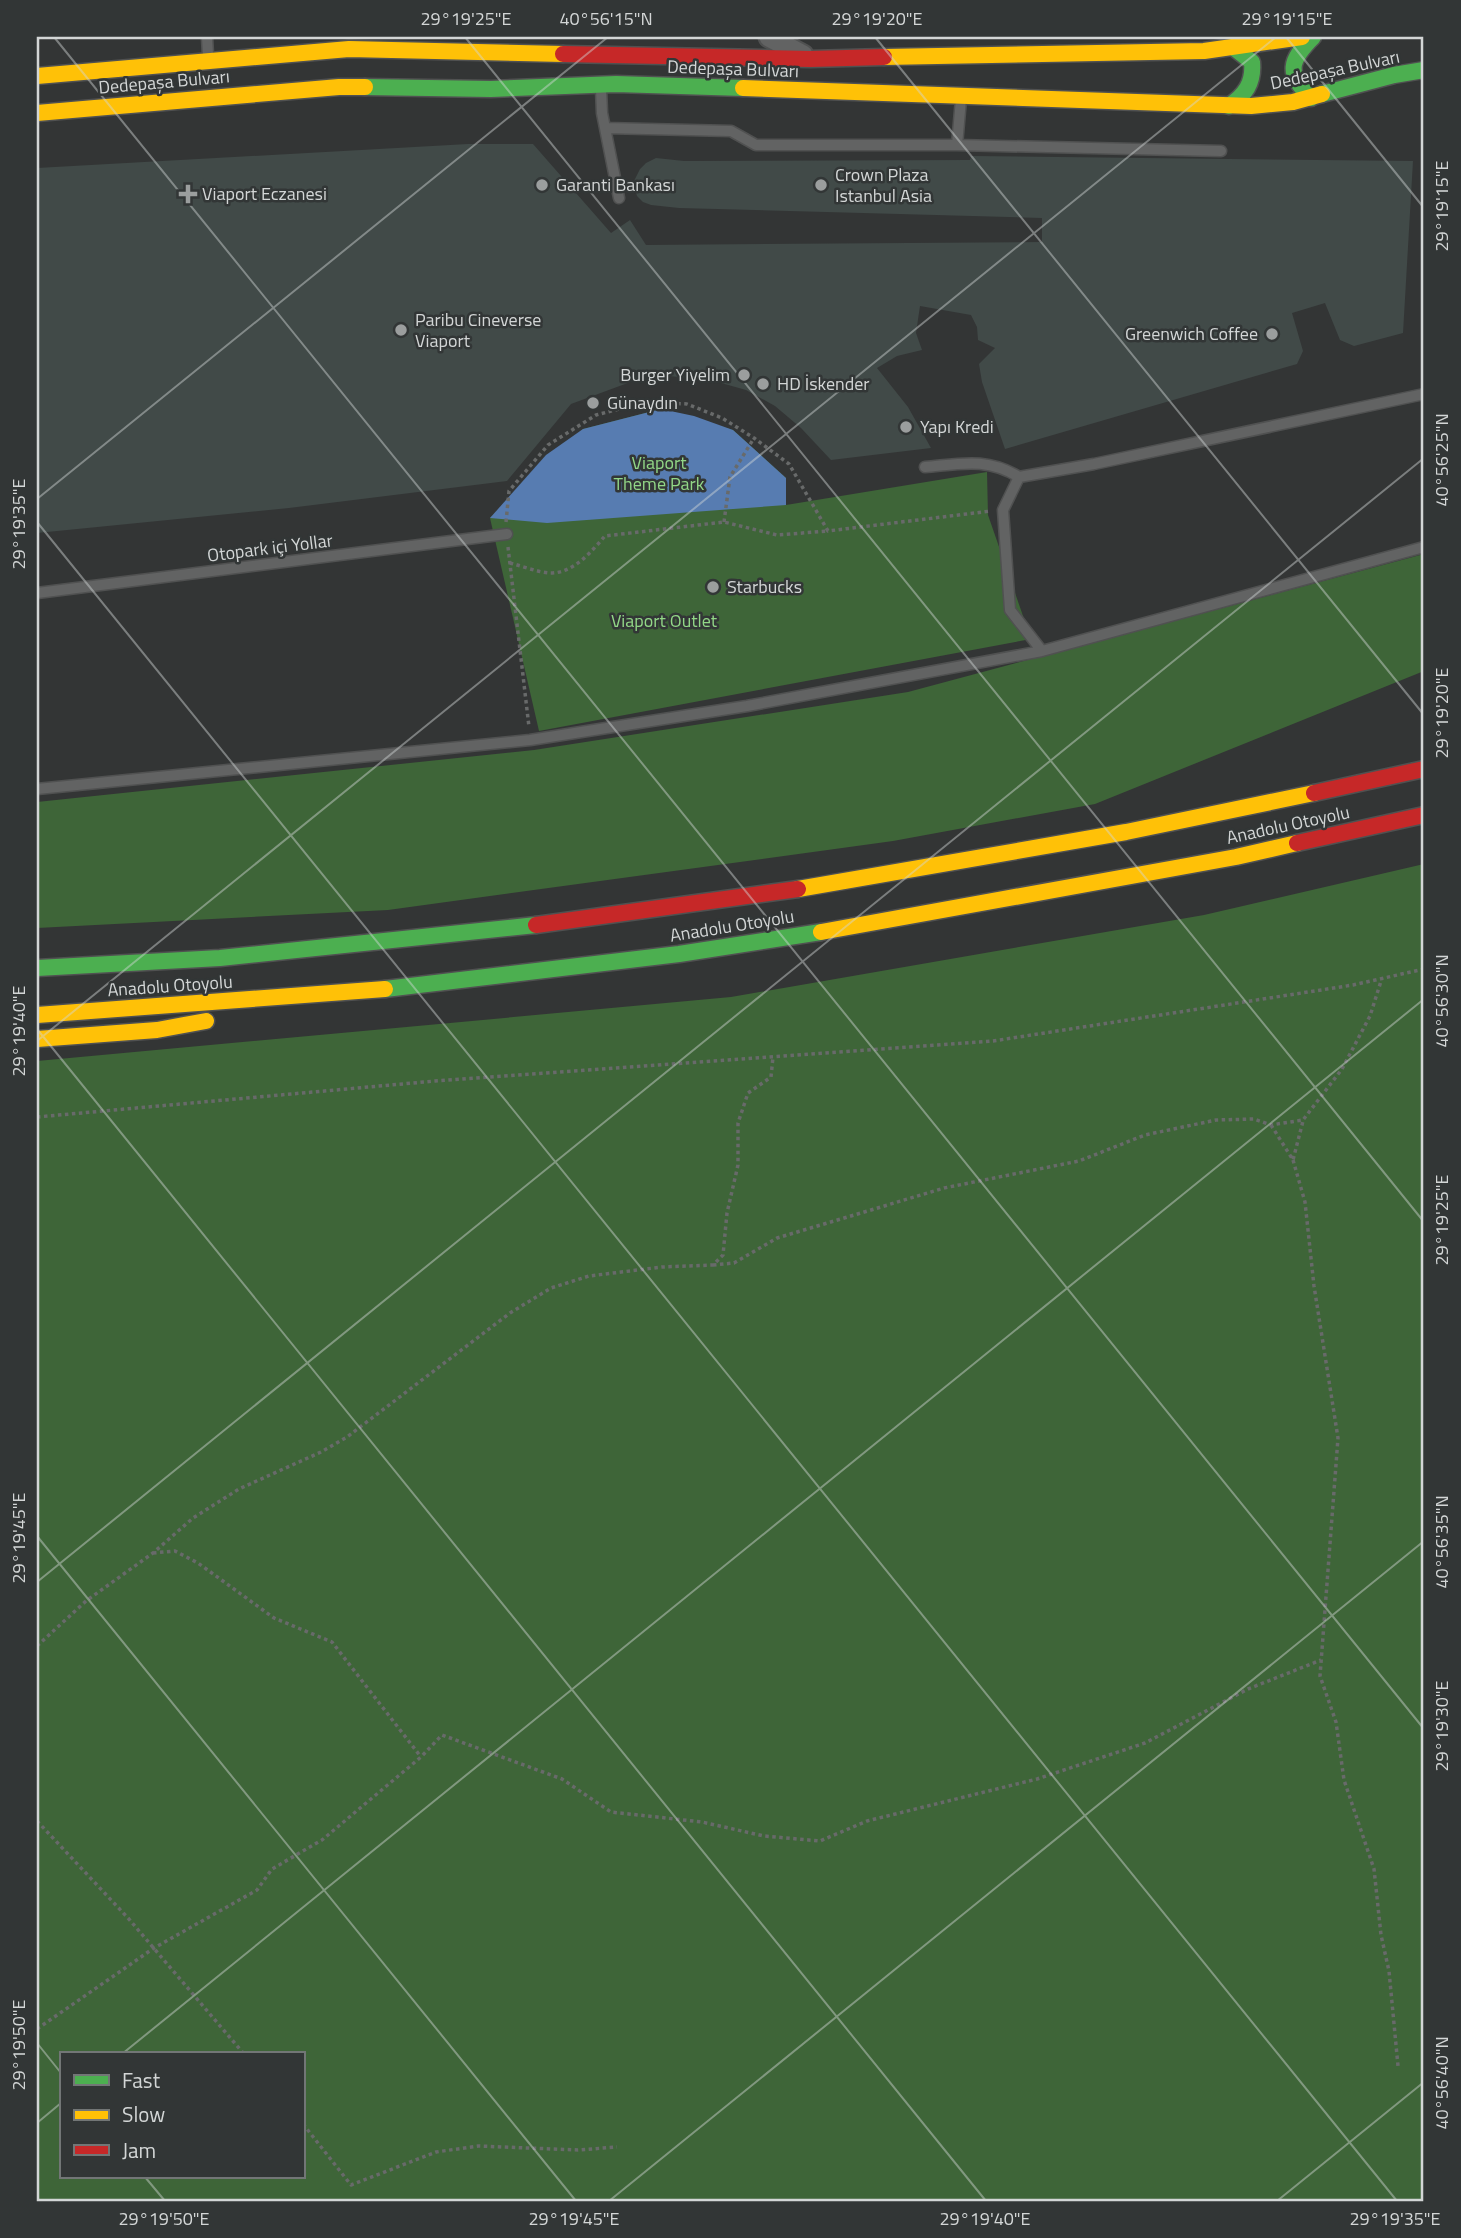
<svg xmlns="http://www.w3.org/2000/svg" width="1461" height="2238" viewBox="0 0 1461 2238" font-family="'Titillium Web',sans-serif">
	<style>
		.green { fill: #3e6538; fill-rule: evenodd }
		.water { fill: #577cb1 }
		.building { fill: #414a48 }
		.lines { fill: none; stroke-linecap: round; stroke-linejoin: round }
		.lane-casing { stroke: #505151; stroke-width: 13 }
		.street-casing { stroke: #505151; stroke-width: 23 }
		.fast-casing { stroke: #505151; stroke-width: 19 }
		.slow-casing { stroke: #505151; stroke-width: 19 }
		.jam-casing { stroke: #505151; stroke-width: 19 }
		.path { stroke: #686a6a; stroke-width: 3.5; stroke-dasharray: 3.5 3.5; stroke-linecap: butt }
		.lane { stroke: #626363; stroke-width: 10 }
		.street { stroke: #626363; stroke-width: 19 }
		.fast { stroke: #4caf50; stroke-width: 16 }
		.slow { stroke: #ffc107; stroke-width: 16 }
		.jam { stroke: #c62828; stroke-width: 16 }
		.ticks { fill: none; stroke: #d3d6d6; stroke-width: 2; stroke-opacity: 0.45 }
		.poi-dot { fill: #9b9e9e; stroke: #323636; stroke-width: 2.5 }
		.labels { text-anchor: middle; stroke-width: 5; stroke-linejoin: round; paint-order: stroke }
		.street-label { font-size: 18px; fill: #d3d6d6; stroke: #323636 }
		.poi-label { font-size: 18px; fill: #d3d6d6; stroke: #323636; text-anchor: start }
		.park-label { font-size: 18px; fill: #92d787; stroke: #323636 }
		.neatline { fill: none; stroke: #d3d6d6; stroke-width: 2.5 }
		.ticks-label { font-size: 18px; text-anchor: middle; fill: #d3d6d6 }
	</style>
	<rect width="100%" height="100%" fill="#333535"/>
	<path class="green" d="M 661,409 L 733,430 L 786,478 L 786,505 L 987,472 L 988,515 L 1031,639 L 539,731 L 490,518 L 583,429 Z
		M 1424,554 L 1424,671 L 1095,804 L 893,841 L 388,910 L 37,928 L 37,802 L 534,750 L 908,692 Z
		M 1424,864 L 1424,2201 L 37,2201 L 37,1061 L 731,997 L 1204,915 ZM 303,2054 L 303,2177 L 61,2177 L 61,2054 Z"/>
	<path class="water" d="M 661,409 L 694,416 L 733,430 L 786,478 L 786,505 L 547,523 L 490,518 L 546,455 L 583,429 Z"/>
	<path class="building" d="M 468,144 L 533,144 L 611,233 L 630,220 L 646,245 L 1042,242 L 1042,218 L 679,208 L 651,205 L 643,202 L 637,196 L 633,183 L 640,169 L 646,163 L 656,158 L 684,161 L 970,160 L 971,156 L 1413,161 L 1403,333 L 1354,346 L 1340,340 L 1325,303 L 1292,313 L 1303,351 L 1297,364 L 1005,449 L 982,382 L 979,364 L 995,348 L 978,340 L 977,327 L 971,315 L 920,306 L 916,333 L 922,350 L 897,356 L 877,368 L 908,407 L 931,448 L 831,460 L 801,428 L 775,406 L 746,390 L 714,381 L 652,374 L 571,404 L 507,481 L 289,508 L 37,533 L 37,168 Z"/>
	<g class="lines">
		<g class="lane-casing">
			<path id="lane" d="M 207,37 L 208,55
				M 601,89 L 602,113 L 619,198
				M 605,128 L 731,131 L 756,145 L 957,145 L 961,99
				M 957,145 L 1221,151
				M 925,467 C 960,464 987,457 1019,477
				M 37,593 L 507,534
				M 1042,651 L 1010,610 L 1003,510 L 1019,477 L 1094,464 L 1424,394
				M 37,789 L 530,740 L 747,706 L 1042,651 L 1424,547"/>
		</g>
		<g class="street-casing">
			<path id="street" d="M 769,37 L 803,55"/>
		</g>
		<g class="fast-casing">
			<path id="fast" d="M 365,87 L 491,89 L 616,84 L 743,88
				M 1322,94 L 1394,75 L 1424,70
				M 1311,98 C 1286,73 1289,61 1313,37
				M 1229,106 C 1245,95 1254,83 1252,62 L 1233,47
				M 37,968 L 220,958 L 536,925
				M 385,989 L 679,954 L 821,932"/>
		</g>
		<g class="slow-casing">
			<path id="slow" d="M 884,57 L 1204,51 L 1302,37
				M 37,76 L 349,49 L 563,54
				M 743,88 L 1251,106 L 1293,102 L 1322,94
				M 37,113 L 339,87 L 365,87
				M 798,889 L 1126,832 L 1314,793
				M 821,932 L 1236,857 L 1297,843
				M 37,1015 L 385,989
				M 37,1039 L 157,1030 L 206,1021"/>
		</g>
		<g class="jam-casing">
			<path id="jam" d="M 563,54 L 810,59 L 884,57
				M 1314,793 L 1424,769
				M 1297,843 L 1424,815
				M 536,925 L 798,889"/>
		</g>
		<path class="path" d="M 506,522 L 509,491 L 548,445 L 596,415 L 646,402 L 687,404 L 722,418 L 754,438 L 789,464 L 828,531 L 991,511
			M 724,522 L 730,477 L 754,438
			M 508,547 L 529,727
			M 510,563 C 522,566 537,572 549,573 C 573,574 591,552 605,536 L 724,522 L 777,535 L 828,531
			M 37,1117 L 435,1081 L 993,1041 L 1353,985 L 1424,969
			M 1271,1125 L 1293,1160 L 1303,1121
			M 1293,1160 L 1305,1202 L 1314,1286 L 1338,1438 L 1320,1676 L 1336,1722 L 1344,1780 L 1374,1869 L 1381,1935 L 1389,1971 L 1398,2066
			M 713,1265 L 734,1263 L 777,1238 L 861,1213 L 944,1188 L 1079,1161 L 1145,1135 L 1216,1120 L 1254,1119 L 1271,1125 L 1303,1120 L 1342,1069 L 1370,1016 L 1382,978
			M 153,1553 L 175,1551 L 198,1563 L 274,1618 L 332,1642 L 421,1757
			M 37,1646 L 86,1601 L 153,1553 L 193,1518 L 239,1489 L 321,1452 L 347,1437 L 510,1313 L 551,1288 L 589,1276 L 662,1267 L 713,1265 L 723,1255 L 727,1213 L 738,1165 L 738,1123 L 748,1093 L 771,1077 L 773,1057
			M 37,1821 L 128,1918 L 244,2054
			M 37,2029 L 154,1948 L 257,1890 L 272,1869 L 322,1840 L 421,1757 L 442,1735 L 562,1779 L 611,1812 L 702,1822 L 764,1836 L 820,1841 L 867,1821 L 1037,1779 L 1145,1743 L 1248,1689 L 1321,1660
			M 303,2124 L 351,2185 L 436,2152 L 478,2146 L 578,2150 L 617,2147"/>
		<use href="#lane" class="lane"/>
		<use href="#street" class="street"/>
		<use href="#fast" class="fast"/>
		<use href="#slow" class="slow"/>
		<use href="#jam" class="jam"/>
	</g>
	<path class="ticks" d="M 54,37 L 1424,1729M 465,37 L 1424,1222M 875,37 L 1424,715M 1286,37 L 1424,208M 37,499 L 608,37M 37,522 L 1397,2201M 37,1029 L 986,2201M 37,1041 L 1276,37M 37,1536 L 576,2201M 37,1582 L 1424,458M 37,2043 L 61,2073M 122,2054 L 1424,999M 37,2123 L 61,2103M 145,2177 L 165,2201M 609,2201 L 1424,1541M 1277,2201 L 1424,2082"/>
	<g class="poi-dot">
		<circle cx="542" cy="185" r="7"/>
		<circle cx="821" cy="185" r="7"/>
		<path d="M184.5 183.5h7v7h7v7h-7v7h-7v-7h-7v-7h7z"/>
		<circle cx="401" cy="330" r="7"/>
		<circle cx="1272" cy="334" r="7"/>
		<circle cx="744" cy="375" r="7"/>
		<circle cx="763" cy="384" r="7"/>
		<circle cx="593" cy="403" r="7"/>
		<circle cx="906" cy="427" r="7"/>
		<circle cx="713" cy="587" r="7"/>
	</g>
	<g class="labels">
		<g class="street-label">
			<text transform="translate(733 69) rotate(2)" y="6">Dedepaşa Bulvarı</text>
			<text transform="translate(1335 70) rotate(-12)" y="6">Dedepaşa Bulvarı</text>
			<text transform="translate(164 82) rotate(-5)" y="6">Dedepaşa Bulvarı</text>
			<text transform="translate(270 548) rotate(-7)" y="6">Otopark içi Yollar</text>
			<text transform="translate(1288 825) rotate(-12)" y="6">Anadolu Otoyolu</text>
			<text transform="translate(732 926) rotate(-9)" y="6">Anadolu Otoyolu</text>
			<text transform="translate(170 986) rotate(-4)" y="6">Anadolu Otoyolu</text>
		</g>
		<g class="poi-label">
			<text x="835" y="181">Crown Plaza<tspan x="835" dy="21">Istanbul Asia</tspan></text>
			<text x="556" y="191">Garanti Bankası</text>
			<text x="202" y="200">Viaport Eczanesi</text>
			<text x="415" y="326">Paribu Cineverse<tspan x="415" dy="21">Viaport</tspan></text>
			<text x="1258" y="340" text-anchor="end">Greenwich Coffee</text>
			<text x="730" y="381" text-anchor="end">Burger Yiyelim</text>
			<text x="777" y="390">HD İskender</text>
			<text x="607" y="409">Günaydın</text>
			<text x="920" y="433">Yapı Kredi</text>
			<text x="727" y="593">Starbucks</text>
		</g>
		<g class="park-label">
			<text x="659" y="469">Viaport<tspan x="659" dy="21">Theme Park</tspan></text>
			<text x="664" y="627">Viaport Outlet</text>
		</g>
	</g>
	<rect width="1461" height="2238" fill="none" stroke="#323636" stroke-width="77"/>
	<rect x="60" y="2052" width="245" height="126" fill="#323636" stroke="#727676" stroke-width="2"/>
	<rect x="74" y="2075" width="35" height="10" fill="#4caf50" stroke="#727676" stroke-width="2"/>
	<text x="122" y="2088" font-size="21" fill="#d3d6d6">Fast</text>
	<rect x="74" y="2110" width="35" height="10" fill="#ffc107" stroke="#727676" stroke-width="2"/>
	<text x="122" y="2122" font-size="21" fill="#d3d6d6">Slow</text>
	<rect x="74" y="2145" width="35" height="10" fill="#c62828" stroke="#727676" stroke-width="2"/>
	<text x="122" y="2158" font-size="21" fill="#d3d6d6">Jam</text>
	<rect x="38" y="38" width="1384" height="2162" class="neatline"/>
	<g class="ticks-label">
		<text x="466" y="25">29°19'25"E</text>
		<text x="606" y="25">40°56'15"N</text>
		<text x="877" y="25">29°19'20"E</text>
		<text x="1287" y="25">29°19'15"E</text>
		<text transform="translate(1442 206) rotate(-90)" y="6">29°19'15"E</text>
		<text transform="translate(1442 460) rotate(-90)" y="6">40°56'25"N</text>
		<text transform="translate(19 524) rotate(-90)" y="6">29°19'35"E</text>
		<text transform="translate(1442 713) rotate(-90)" y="6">29°19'20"E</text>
		<text transform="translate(1442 1001) rotate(-90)" y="6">40°56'30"N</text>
		<text transform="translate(19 1031) rotate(-90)" y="6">29°19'40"E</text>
		<text transform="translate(1442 1220) rotate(-90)" y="6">29°19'25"E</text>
		<text transform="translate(19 1538) rotate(-90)" y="6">29°19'45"E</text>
		<text transform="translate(1442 1542) rotate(-90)" y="6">40°56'35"N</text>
		<text transform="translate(1442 1726) rotate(-90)" y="6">29°19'30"E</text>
		<text transform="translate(19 2045) rotate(-90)" y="6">29°19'50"E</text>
		<text transform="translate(1442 2083) rotate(-90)" y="6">40°56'40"N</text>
		<text x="164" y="2225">29°19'50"E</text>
		<text x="574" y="2225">29°19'45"E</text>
		<text x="985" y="2225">29°19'40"E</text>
		<text x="1395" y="2225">29°19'35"E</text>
	</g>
</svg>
